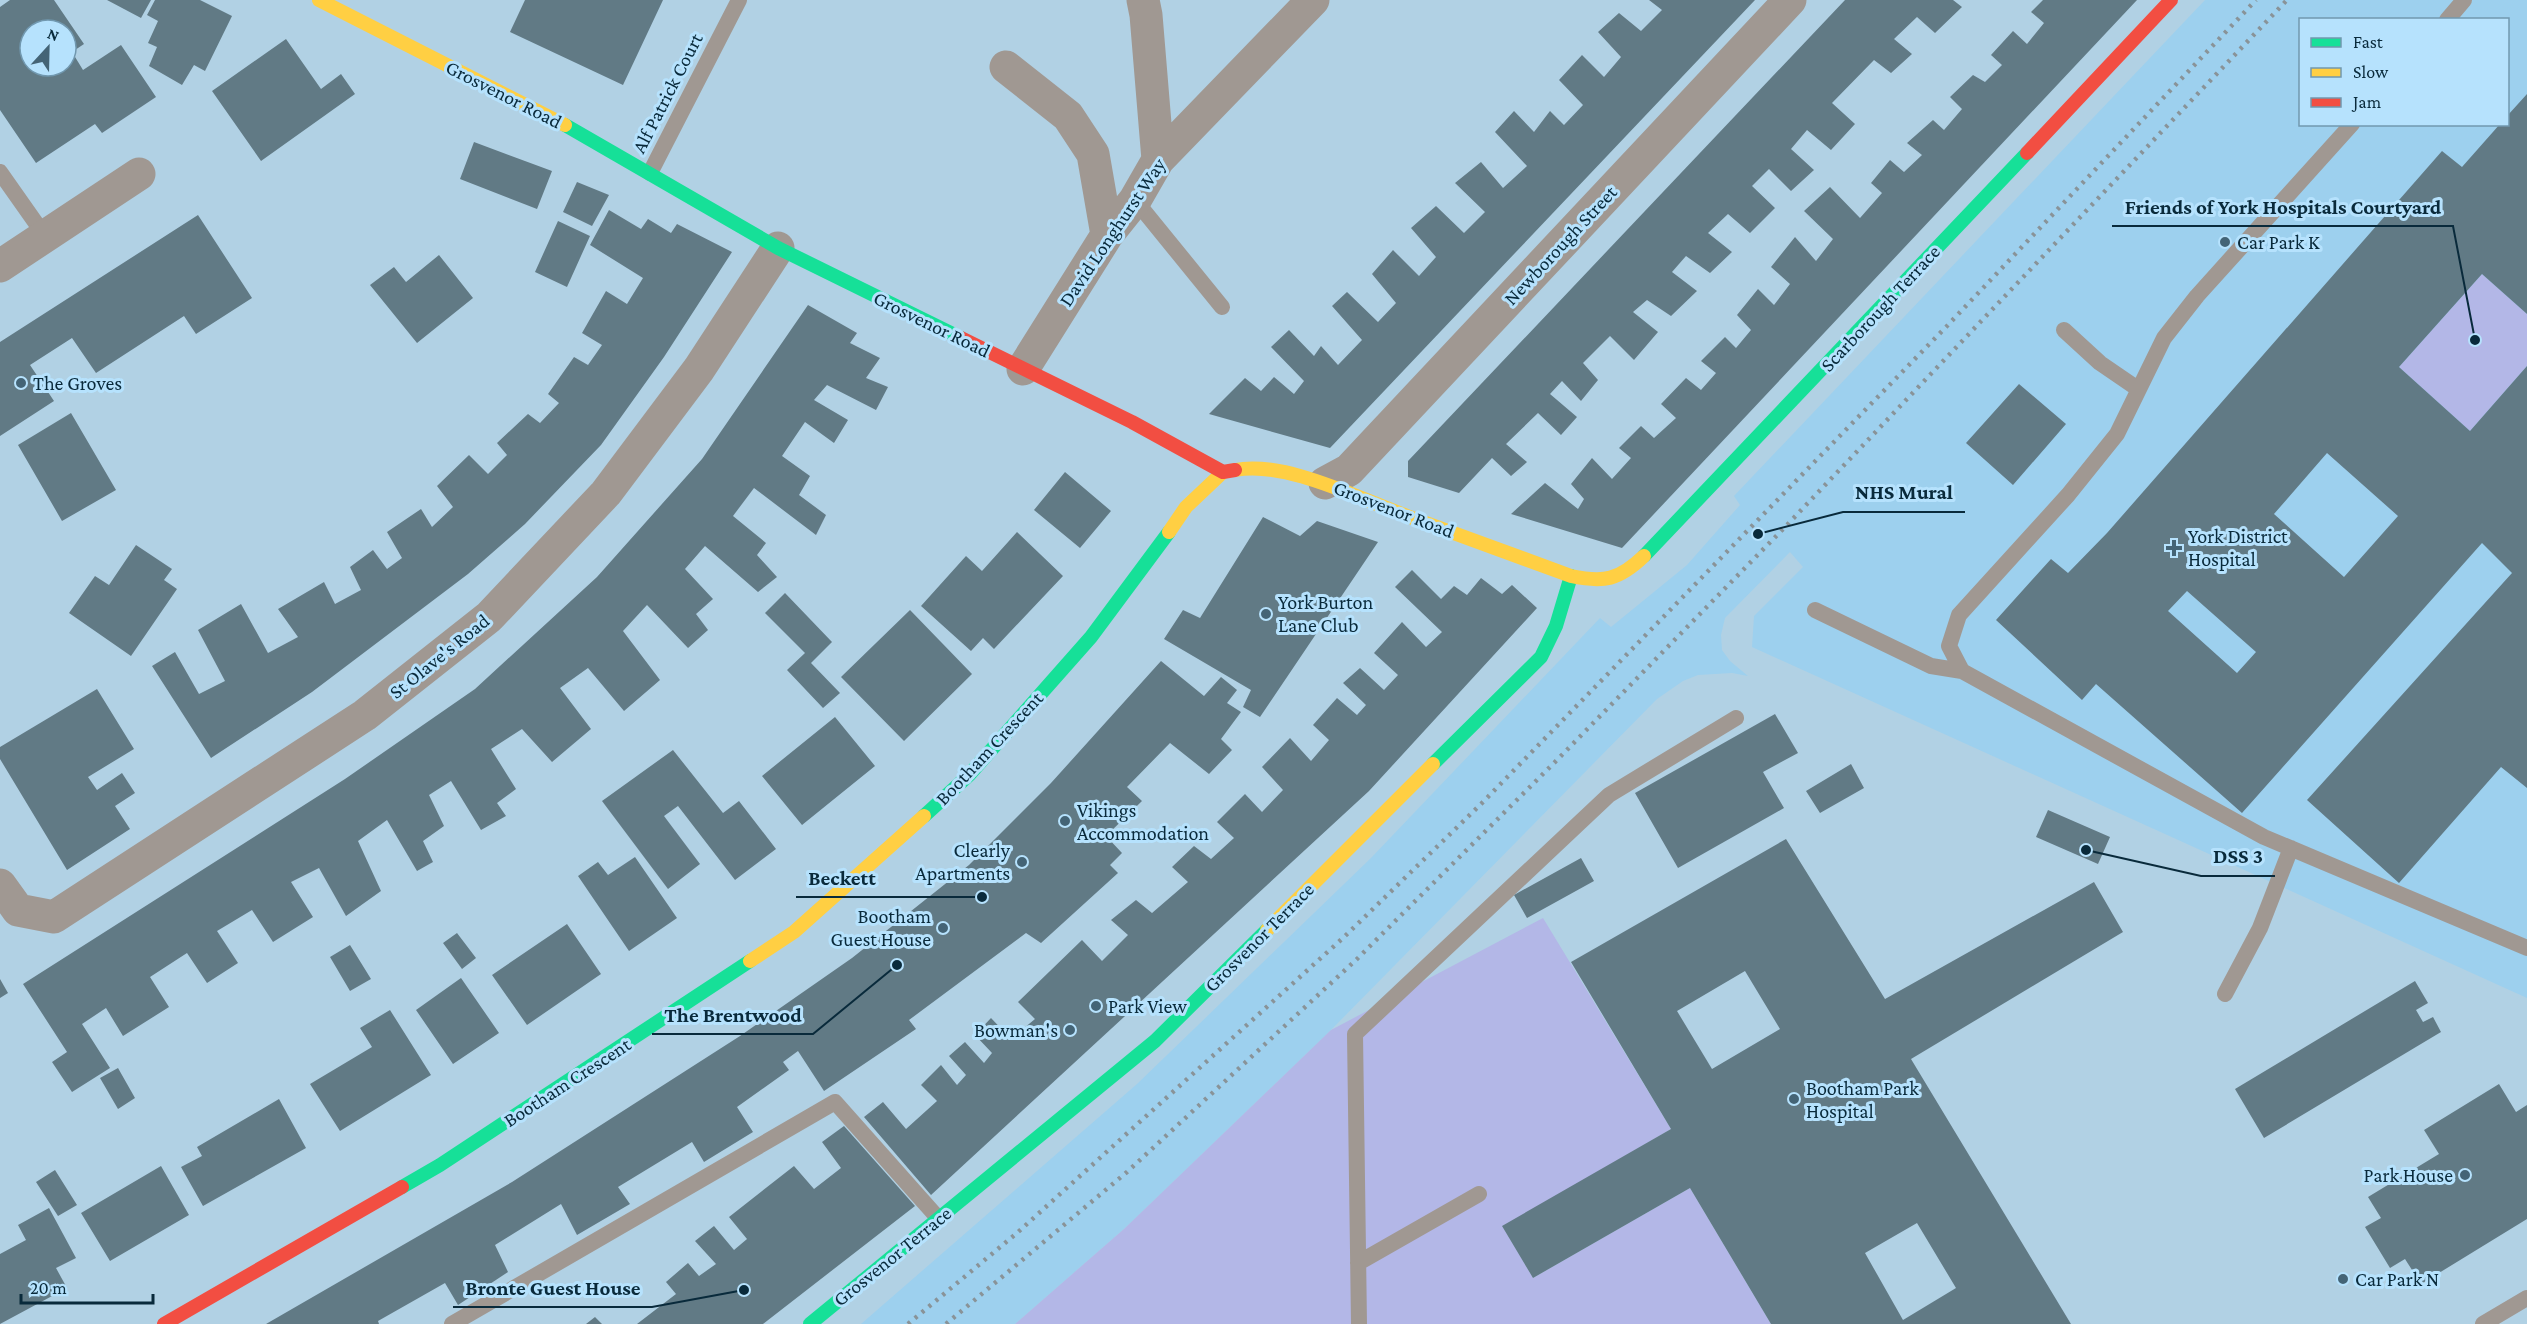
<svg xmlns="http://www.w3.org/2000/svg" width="2527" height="1324" viewBox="0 0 2527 1324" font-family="'Crimson Pro',serif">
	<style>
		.built { fill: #9dd0ee; fill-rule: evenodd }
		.green { fill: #b3b7e7 }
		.building { fill: #617a85; fill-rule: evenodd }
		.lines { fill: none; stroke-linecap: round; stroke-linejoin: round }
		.lane { stroke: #a09892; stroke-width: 16 }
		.street { stroke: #a09892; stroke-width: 33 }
		.fast { stroke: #16e098; stroke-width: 14 }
		.slow { stroke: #ffcf43; stroke-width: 14 }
		.jam { stroke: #f24e42; stroke-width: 14 }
		.rail { stroke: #899398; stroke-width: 4.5; stroke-dasharray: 3 6; stroke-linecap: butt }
		.poi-dot { fill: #446476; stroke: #b6e2fd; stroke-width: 2 }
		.labels { text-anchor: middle; stroke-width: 6; stroke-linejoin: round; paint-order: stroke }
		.street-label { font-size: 20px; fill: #092a3b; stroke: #b6e2fd }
		.poi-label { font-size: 20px; fill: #092a3b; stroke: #b6e2fd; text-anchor: start }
		.leader { fill: none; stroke: #092a3b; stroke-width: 2 }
		.callout-dot { fill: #092a3b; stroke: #b6e2fd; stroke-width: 2 }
		.callout-label { font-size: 21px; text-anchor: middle; font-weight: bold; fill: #092a3b; stroke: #b6e2fd; stroke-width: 6; stroke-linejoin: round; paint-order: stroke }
	</style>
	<rect width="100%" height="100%" fill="#b1d1e4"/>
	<path class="built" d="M 2205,0 L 2527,0 L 2527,998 L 1752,647 L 1754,616 L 1803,567 L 1790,552 L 1725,618 L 1721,635 L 1722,650 L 1730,661 L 1748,676 L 1732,673 L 1698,675 L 1683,681 L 1657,699 L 1331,1030 L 1124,1229 L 1015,1324 L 861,1324 L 1137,1084 L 1371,858 L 1600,618 L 1611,627 L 1687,565 L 1740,505 L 1734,496 ZM 2300,20 L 2508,20 L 2508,124 L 2300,124 Z"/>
	<path class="green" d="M 2482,274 L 2527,314 L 2527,366 L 2470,431 L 2399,367 Z
		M 1543,918 L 1671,1129 L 1503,1227 L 1533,1278 L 1690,1188 L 1771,1324 L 1015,1324 L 1124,1229 L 1331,1030 Z"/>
	<path class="building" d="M 10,0 L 54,0 L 84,44 L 72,52 L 83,70 L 121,45 L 156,97 L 102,133 L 95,124 L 36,163 L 0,110 L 0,7 ZM 30,30 L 66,30 L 66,66 L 30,66 Z
		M 107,0 L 151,0 L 141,18 Z
		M 155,0 L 200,0 L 232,16 L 205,71 L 194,65 L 182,85 L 149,66 L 157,47 L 148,43 L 158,21 L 147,15 Z
		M 525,0 L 663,0 L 623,85 L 510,32 Z
		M 1649,0 L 1755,0 L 1330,448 L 1209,414 L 1245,378 L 1261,391 L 1274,377 L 1294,394 L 1304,381 L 1271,347 L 1289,330 L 1314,356 L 1321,346 L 1338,365 L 1362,340 L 1332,306 L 1347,292 L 1378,322 L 1396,303 L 1372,274 L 1393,250 L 1419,276 L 1436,257 L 1411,228 L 1436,206 L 1464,233 L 1485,212 L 1455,183 L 1481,162 L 1503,188 L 1527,166 L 1495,132 L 1514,111 L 1534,132 L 1550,111 L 1564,125 L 1583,105 L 1559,80 L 1582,55 L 1604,77 L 1621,57 L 1598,32 L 1619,13 L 1641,31 L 1662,10 Z
		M 1845,0 L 1953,0 L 1962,7 L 1935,33 L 1917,17 L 1894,39 L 1912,54 L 1891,73 L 1874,60 L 1832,103 L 1855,124 L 1831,150 L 1807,130 L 1791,149 L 1814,170 L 1791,191 L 1769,169 L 1752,186 L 1775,208 L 1750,233 L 1728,214 L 1708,233 L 1732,252 L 1710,273 L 1686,256 L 1672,272 L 1697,291 L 1671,316 L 1647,300 L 1633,312 L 1658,332 L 1634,360 L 1610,336 L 1583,363 L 1598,380 L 1581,401 L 1562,381 L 1550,394 L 1577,417 L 1561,435 L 1538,413 L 1506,444 L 1527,462 L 1511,476 L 1492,458 L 1459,493 L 1408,477 L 1408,461 Z
		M 2043,0 L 2137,0 L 1622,548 L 1511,514 L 1545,483 L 1578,509 L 1584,499 L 1571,484 L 1592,458 L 1612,479 L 1631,458 L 1619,448 L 1641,426 L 1654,438 L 1676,418 L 1661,404 L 1686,378 L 1701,390 L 1716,373 L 1701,361 L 1725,337 L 1736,348 L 1751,330 L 1737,315 L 1758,289 L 1774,305 L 1790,284 L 1771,267 L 1795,237 L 1816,261 L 1833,239 L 1804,211 L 1830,187 L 1860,218 L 1882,193 L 1871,183 L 1890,160 L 1904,172 L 1922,155 L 1907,143 L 1933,120 L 1944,130 L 1962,109 L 1950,97 L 1973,75 L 1985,82 L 2002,65 L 1991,55 L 2013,31 L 2027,44 L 2044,23 L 2031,12 Z
		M 286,39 L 321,89 L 341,74 L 355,94 L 261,161 L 212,91 Z
		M 2527,94 L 2527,314 L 2482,274 L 2399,367 L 2470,431 L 2527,366 L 2527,788 L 2501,767 L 2399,883 L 2307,800 L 2512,573 L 2482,543 L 2242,813 L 2096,684 L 2082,700 L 1996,620 L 2051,559 L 2068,573 L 2107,533 L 2442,151 L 2462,167 L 2500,124 L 2508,124 L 2508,115 ZM 2327,453 L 2398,516 L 2344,577 L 2274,514 ZM 2187,591 L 2256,652 L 2237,673 L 2168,611 Z
		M 474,142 L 552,171 L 537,209 L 460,179 Z
		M 577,182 L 609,195 L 592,226 L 563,212 Z
		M 609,210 L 641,229 L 648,219 L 671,233 L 677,224 L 732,252 L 664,357 L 601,445 L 525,524 L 468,574 L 312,692 L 211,758 L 152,666 L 175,652 L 199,694 L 225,681 L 198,630 L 241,604 L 268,653 L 298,637 L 278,609 L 324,582 L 335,604 L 361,590 L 350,567 L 373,550 L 387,569 L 402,558 L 387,532 L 421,509 L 432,527 L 453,507 L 437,486 L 469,455 L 488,474 L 507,455 L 497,443 L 528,414 L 540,423 L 559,403 L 548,394 L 574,357 L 588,365 L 602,345 L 582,333 L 606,291 L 627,304 L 643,278 L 590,245 Z
		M 198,215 L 252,298 L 196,334 L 184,316 L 96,373 L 72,338 L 30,365 L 54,401 L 0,436 L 0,342 Z
		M 558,221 L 590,236 L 567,287 L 535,272 Z
		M 439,255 L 473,298 L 417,343 L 370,285 L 394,267 L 406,282 Z
		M 808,305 L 857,333 L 850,343 L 880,358 L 866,378 L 888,387 L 876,410 L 827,385 L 814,400 L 848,420 L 834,443 L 805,422 L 782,456 L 810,476 L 799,495 L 826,515 L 816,535 L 754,488 L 733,516 L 766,543 L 757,555 L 777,577 L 758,592 L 705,546 L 685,569 L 713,599 L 696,614 L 708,630 L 688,648 L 647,605 L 623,631 L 660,680 L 624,711 L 588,668 L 560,688 L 591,729 L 552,762 L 522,729 L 491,749 L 516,789 L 497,803 L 506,816 L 481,830 L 451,781 L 429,795 L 444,826 L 423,841 L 433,862 L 417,871 L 387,820 L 358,841 L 381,891 L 346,916 L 319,868 L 291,882 L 313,917 L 273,942 L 252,910 L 217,931 L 238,963 L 207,983 L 187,953 L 150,977 L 169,1007 L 123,1036 L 106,1008 L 82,1024 L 110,1068 L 72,1092 L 52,1062 L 67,1052 L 23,984 L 345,779 L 475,689 L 597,577 L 702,459 Z
		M 2019,384 L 2066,424 L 2013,485 L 1966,443 Z
		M 71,413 L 116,490 L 62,521 L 18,445 Z
		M 1065,472 L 1111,511 L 1080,548 L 1034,510 Z
		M 1263,517 L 1300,536 L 1317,521 L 1378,542 L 1260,717 L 1243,707 L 1251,690 L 1164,639 L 1183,610 L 1200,618 Z
		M 1017,532 L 1063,576 L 994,649 L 983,638 L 971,651 L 921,606 L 966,556 L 982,571 Z
		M 136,545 L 172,569 L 164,580 L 177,589 L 131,656 L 69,613 L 95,576 L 109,585 Z
		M 1412,570 L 1441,599 L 1454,586 L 1467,595 L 1481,578 L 1502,594 L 1512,585 L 1537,608 L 1369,791 L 931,1195 L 864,1117 L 883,1102 L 906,1129 L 937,1101 L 921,1085 L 941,1065 L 957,1085 L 966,1075 L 949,1056 L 965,1042 L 984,1063 L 992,1053 L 975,1035 L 991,1018 L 1011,1039 L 1035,1019 L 1018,1002 L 1082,940 L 1102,961 L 1128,935 L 1111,920 L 1136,900 L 1152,913 L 1188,882 L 1172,867 L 1194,846 L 1211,859 L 1234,838 L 1217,822 L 1245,794 L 1262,812 L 1283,790 L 1262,767 L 1290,738 L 1311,761 L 1329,740 L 1313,725 L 1337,698 L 1357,715 L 1366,705 L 1343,683 L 1360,668 L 1384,690 L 1398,675 L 1374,653 L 1402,622 L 1426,647 L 1442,632 L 1395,587 Z
		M 785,593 L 832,642 L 811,663 L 840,693 L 823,708 L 787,670 L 805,653 L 765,613 Z
		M 910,610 L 972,674 L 904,741 L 841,677 Z
		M 1161,661 L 1204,696 L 1221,677 L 1237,690 L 1227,703 L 1241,712 L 1221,739 L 1232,750 L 1209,774 L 1170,743 L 1127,787 L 1142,801 L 1106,836 L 1122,853 L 1110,865 L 1118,873 L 1041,943 L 1026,933 L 909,1020 L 916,1029 L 824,1091 L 798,1051 L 783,1062 L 789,1070 L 737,1107 L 753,1132 L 704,1162 L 692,1142 L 618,1187 L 630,1204 L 577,1235 L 561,1204 L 495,1245 L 508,1272 L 458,1305 L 445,1283 L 378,1321 L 379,1324 L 266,1324 L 512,1182 L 740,1036 L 852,958 L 969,865 L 1051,783 Z
		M 97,689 L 134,749 L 88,777 L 97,790 L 122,773 L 135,793 L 115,806 L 130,829 L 67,870 L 0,759 L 0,747 Z
		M 1775,714 L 1798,753 L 1763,772 L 1784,808 L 1678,868 L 1635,793 Z
		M 835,717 L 875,766 L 802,825 L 762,776 Z
		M 673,750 L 723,813 L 739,801 L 776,849 L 735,880 L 678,806 L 664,816 L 700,864 L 668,889 L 602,801 Z
		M 1851,764 L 1864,788 L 1820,813 L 1806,791 Z
		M 2048,810 L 2110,837 L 2098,864 L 2036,837 Z
		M 1786,839 L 1885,999 L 2094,882 L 2123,932 L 1911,1059 L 2071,1324 L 1771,1324 L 1690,1188 L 1533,1278 L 1502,1226 L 1671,1129 L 1571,962 ZM 1745,971 L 1780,1029 L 1712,1069 L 1677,1011 ZM 1917,1223 L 1956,1288 L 1903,1320 L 1865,1253 Z
		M 635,857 L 677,918 L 629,951 L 578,876 L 598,862 L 608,875 Z
		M 1581,858 L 1594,881 L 1527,918 L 1514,895 Z
		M 567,924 L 601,974 L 527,1025 L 492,975 Z
		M 457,933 L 476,958 L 462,969 L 443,943 Z
		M 350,945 L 371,979 L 350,991 L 330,957 Z
		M 461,978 L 499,1033 L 453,1064 L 416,1010 Z
		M 0,979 L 8,993 L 0,998 Z
		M 2415,981 L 2428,1003 L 2416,1010 L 2423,1022 L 2433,1017 L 2441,1032 L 2264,1138 L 2235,1089 Z
		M 390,1010 L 431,1075 L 340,1131 L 310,1084 L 372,1047 L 360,1028 Z
		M 118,1068 L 135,1098 L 118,1109 L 100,1078 Z
		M 2499,1084 L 2516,1112 L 2527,1105 L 2527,1219 L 2421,1284 L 2405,1259 L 2390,1268 L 2365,1227 L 2381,1218 L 2368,1197 L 2439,1154 L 2424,1130 Z
		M 279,1099 L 306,1148 L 203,1206 L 181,1167 L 202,1156 L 197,1147 Z
		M 844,1126 L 915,1206 L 763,1324 L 637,1324 L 676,1294 L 666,1282 L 688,1263 L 699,1276 L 716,1264 L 695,1241 L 714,1226 L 734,1250 L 747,1239 L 729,1217 L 794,1166 L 814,1189 L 841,1168 L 822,1142 Z
		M 161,1166 L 189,1215 L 110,1261 L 81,1213 Z
		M 55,1170 L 77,1205 L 58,1216 L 36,1182 Z
		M 49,1208 L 76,1258 L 56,1268 L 67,1288 L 0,1324 L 0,1254 L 26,1240 L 18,1225 Z
		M 595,1317 L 602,1324 L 586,1324 Z"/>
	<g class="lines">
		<path class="lane" d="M 2447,20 L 2464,0
			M 2352,124 L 2197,296 L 2164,338 L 2117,434 L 2068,495 L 1959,615 L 1949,646 L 1962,671 L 2264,837 L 2527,948
			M 0,172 L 45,236
			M 650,173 L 739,0
			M 1135,200 L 1222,307
			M 2064,330 L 2100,363 L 2138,389
			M 1815,610 L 1931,666 L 1962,671
			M 2225,994 L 2260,928 L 2291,848
			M 1358,1263 L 1479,1194
			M 452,1324 L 835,1102 L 938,1218
			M 1359,1324 L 1355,1034 L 1609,795 L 1736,718
			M 2483,1324 L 2527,1298"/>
		<path class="street" d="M 1143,0 L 1146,15 L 1158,160
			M 1006,67 L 1068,116 L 1093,154 L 1107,235
			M 0,266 L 139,174
			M 1023,369 L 1107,235 L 1135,200 L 1158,160 L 1313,0
			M 1325,483 L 1349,470 L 1790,0
			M 0,885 L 18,910 L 54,917 L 365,715 L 489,617 L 606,493 L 699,369 L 778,248"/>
		<path class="fast" d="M 565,125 L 778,248 L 961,338
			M 1644,556 L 2027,153
			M 1433,764 L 1541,657 L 1556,626 L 1571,576
			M 924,816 L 969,775 L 1091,637 L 1169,532
			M 402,1187 L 440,1165 L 750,961
			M 810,1324 L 1155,1041 L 1267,930"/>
		<path class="slow" d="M 319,0 L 565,125
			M 1235,470 C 1285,460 1360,499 1407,516 C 1461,536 1516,556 1571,576 C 1604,583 1619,580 1644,556
			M 1169,532 L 1186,507 L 1223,472
			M 1267,930 L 1433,764
			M 750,961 L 794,932 L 924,816"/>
		<path class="jam" d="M 2027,153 L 2171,0
			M 961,338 L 1132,422 L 1223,472 L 1235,470
			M 164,1324 L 402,1187"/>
		<path class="rail" d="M 908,1324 L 1017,1233 L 1343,938 L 1481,804 L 1946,327 L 2256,0
			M 946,1324 L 1127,1172 L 1357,959 L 1558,759 L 1787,525 L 2287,0"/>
	</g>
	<g class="poi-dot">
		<circle cx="2225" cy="242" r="6"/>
		<circle cx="21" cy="383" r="6"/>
		<path d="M2171 539h6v6h6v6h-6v6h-6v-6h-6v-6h6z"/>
		<circle cx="1266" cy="614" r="6"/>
		<circle cx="1065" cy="821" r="6"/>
		<circle cx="1022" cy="862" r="6"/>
		<circle cx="943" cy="928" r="6"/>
		<circle cx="1096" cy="1006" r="6"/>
		<circle cx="1070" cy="1030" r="6"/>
		<circle cx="1794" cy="1099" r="6"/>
		<circle cx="2465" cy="1175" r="6"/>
		<circle cx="2343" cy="1279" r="6"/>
	</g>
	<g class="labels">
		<g class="street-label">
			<text transform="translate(667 93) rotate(-63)" y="7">Alf Patrick Court</text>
			<text transform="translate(504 94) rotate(27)" y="7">Grosvenor Road</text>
			<text transform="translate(1112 232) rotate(-56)" y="7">David Longhurst Way</text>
			<text transform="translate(1560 245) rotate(-47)" y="7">Newborough Street</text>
			<text transform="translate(1880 308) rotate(-47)" y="7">Scarborough Terrace</text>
			<text transform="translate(932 324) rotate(26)" y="7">Grosvenor Road</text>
			<text transform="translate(1394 509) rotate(21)" y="7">Grosvenor Road</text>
			<text transform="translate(439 656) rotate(-39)" y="7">St Olave's Road</text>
			<text transform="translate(989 748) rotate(-47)" y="7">Bootham Crescent</text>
			<text transform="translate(1259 937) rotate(-45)" y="7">Grosvenor Terrace</text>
			<text transform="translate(567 1082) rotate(-33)" y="7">Bootham Crescent</text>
			<text transform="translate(892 1256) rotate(-39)" y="7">Grosvenor Terrace</text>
		</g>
		<g class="poi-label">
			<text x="2237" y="249">Car Park K</text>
			<text x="33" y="390">The Groves</text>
			<text x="2188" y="543">York District<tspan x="2188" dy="23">Hospital</tspan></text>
			<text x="1278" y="609">York Burton<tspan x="1278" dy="23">Lane Club</tspan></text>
			<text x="1077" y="817">Vikings<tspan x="1077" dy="23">Accommodation</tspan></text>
			<text x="1010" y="857" text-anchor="end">Clearly<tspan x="1010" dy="23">Apartments</tspan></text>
			<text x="931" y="923" text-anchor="end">Bootham<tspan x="931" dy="23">Guest House</tspan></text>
			<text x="1108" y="1013">Park View</text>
			<text x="1058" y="1037" text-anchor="end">Bowman's</text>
			<text x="1806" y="1095">Bootham Park<tspan x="1806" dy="23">Hospital</tspan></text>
			<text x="2453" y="1182" text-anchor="end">Park House</text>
			<text x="2355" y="1286">Car Park N</text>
		</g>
	</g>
	<path class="leader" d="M2475 340L2453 226H2112M1758 534L1843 512H1965M2086 850L2201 876H2275M982 897L887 897H796M897 965L813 1034H652M744 1290L652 1307H453"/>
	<g class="callout-dot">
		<circle cx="2475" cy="340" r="6"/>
		<circle cx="1758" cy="534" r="6"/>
		<circle cx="2086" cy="850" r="6"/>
		<circle cx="982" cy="897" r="6"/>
		<circle cx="897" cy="965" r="6"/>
		<circle cx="744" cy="1290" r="6"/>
	</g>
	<g class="callout-label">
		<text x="2283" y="214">Friends of York Hospitals Courtyard</text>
		<text x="1904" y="499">NHS Mural</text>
		<text x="2238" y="863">DSS 3</text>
		<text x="842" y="885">Beckett</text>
		<text x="733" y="1022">The Brentwood</text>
		<text x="553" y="1295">Bronte Guest House</text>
	</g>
	<rect x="2299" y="18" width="210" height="108" fill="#b6e2fd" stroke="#7198af" stroke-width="1.5"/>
	<rect x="2311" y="38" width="30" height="9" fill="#16e098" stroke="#7198af" stroke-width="1.5"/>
	<text x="2353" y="48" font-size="18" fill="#092a3b">Fast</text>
	<rect x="2311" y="68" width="30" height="9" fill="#ffcf43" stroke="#7198af" stroke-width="1.5"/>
	<text x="2353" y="78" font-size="18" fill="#092a3b">Slow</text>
	<rect x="2311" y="98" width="30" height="9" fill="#f24e42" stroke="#7198af" stroke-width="1.5"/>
	<text x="2353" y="108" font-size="18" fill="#092a3b">Jam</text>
	<g transform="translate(48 48) rotate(22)"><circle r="28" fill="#b6e2fd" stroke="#7198af" stroke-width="1.5"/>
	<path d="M0-4.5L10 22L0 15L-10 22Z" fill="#446476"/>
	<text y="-9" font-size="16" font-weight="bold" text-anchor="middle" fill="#092a3b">N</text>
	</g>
	<path d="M21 1294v9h132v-9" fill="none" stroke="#092a3b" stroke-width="3"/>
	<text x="30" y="1294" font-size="18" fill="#092a3b" stroke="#b6e2fd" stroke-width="4.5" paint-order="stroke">20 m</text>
</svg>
